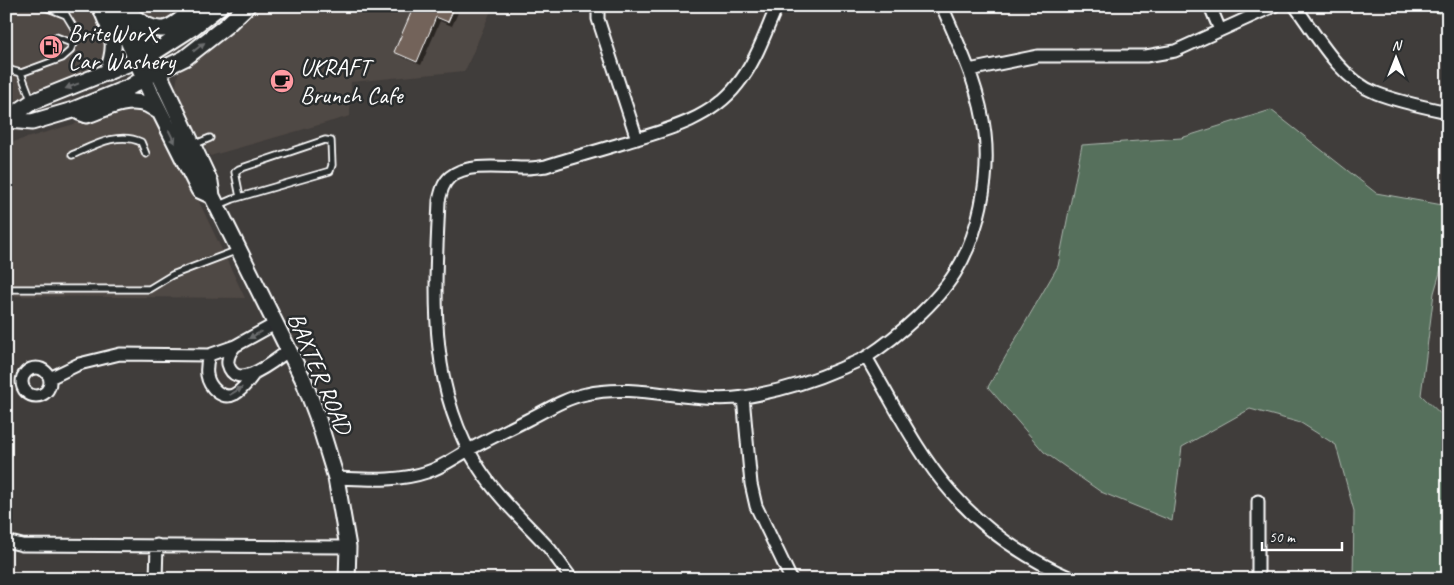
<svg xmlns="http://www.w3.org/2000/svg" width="1454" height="585" viewBox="0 0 1454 585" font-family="Caveat,sans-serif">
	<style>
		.built { fill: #4f4844 }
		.green { fill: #576f5c; stroke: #abb7ae }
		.shadow { fill: #0007 }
		.building { fill: #73635a; stroke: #fff }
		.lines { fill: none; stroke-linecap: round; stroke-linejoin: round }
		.service-casing { stroke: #fff; stroke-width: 9 }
		.minor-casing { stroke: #fff; stroke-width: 15 }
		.secondary-casing { stroke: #fff; stroke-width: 19 }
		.service { stroke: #2a2d2e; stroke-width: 5.5 }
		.minor { stroke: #2a2d2e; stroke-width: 11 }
		.secondary { stroke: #2a2d2e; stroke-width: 15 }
		.oneway { fill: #6a6c6d }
		.labels { text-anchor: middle; stroke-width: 5; stroke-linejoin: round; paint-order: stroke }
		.poi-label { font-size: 24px; fill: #fff; stroke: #2a2d2e; text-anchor: start }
		.street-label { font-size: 24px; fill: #fff; stroke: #2a2d2e }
	</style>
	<rect width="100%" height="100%" fill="#403d3b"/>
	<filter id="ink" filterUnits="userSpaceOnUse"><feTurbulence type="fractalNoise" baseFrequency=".02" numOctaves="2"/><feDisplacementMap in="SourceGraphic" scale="10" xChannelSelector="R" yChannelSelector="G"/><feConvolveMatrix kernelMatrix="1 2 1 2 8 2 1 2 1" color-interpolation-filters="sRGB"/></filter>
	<g filter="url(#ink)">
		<path class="built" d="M 6,6 L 97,6 L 108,36 L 107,62 L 97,70 L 64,84 L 6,103 Z
			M 134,6 L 190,6 L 160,25 L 140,19 Z
			M 255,6 L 493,6 L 465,71 L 351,82 L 350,116 L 210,156 L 180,101 L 176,86 L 178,74 L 186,65 L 237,25 Z
			M 124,105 L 154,114 L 162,124 L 245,298 L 6,296 L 6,144 L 74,124 Z"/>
		<path class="green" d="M 1408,6 L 1448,6 L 1448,15 L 1408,7 Z
			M 1271,110 L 1376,193 L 1448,206 L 1448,245 L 1434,293 L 1421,395 L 1448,421 L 1448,579 L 1353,579 L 1354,511 L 1336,445 L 1301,423 L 1250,409 L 1182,447 L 1172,521 L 1101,492 L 1044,452 L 988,387 L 1058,266 L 1082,145 L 1181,138 Z"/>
		<path class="shadow" d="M 416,6 L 461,6 L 452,26 L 440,21 L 421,65 L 400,56 L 396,52 Z"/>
		<path class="building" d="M 414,6 L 455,6 L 448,22 L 436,17 L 417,62 L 394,52 Z"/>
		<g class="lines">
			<g class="service-casing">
				<path id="service" d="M 43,6 L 66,15
					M 56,37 L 74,44
					M 6,64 L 10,70 L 21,73
					M 32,102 L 21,73 L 62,58 L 70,51 L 77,33 L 66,15 L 64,6
					M 193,145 L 210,138
					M 72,155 C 93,146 118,131 141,142 L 146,154
					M 219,205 L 233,199 L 330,171 L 332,165 L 331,141 L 325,140 L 239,169 L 235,172 L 240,197
					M 6,289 L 149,289 L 172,275 L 238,250"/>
			</g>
			<g class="minor-casing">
				<path id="minor" d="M 598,6 L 598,19 L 637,139
					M 1210,6 L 1220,30
					M 1295,6 C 1316,35 1341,80 1376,93 C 1399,102 1424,107 1448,112
					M 969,70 L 1038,56 L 1146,56 L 1175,51 L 1274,6
					M 235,346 C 230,352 227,357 228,364 C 236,394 276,359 288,351
					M 209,355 C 207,362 206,368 207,375 C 209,387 222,401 235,394 C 243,390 249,380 254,374
					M 866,357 C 892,401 918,455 952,493 C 985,531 1027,559 1073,579
					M22 382a14 14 0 1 1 28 0a14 14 0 1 1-28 0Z
					M 50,378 L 79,364 L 120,354 L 209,355 L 235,346 L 275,324
					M 743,397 L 751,484 L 756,506 L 791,579
					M 336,478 C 366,479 398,482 427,472 C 440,468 453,459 465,452 C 486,440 508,430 529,419 C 548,409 566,398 586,394 C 639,382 692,405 745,397 C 780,391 810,382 842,368 C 850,364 860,361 868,356 C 897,337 937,302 955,273 C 979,235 990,178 985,134 C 980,88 960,48 942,6
					M 6,541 L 22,545 L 348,547
					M 156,579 L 157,545
					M 572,579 C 564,569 557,558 549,548 C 525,522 498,498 479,468 C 427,388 435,291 439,201 C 441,192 443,183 450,177 C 467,162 505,168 526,168 C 533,168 539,167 546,166 C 571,158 597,151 623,143 C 663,131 710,120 737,85 C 756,62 765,33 777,6
					M 1258,579 L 1258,501"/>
			</g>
			<g class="secondary-casing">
				<path id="secondary" d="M 100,6 C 112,35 119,42 107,73
					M 113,6 L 151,94 L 199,190 L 212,196
					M 127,6 L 210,182 L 212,196 L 303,379 L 317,416 L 336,478 L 348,547 L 347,579
					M 134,17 C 163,40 172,27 197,6 L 219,7
					M 79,112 L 87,115 C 105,109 126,97 146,104 C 151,106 156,110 160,112
					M 6,120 L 32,102 L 150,55 L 192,28 L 220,6
					M 7,120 L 32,122 L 73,110 L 130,87 L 144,78 L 185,58 L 227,25 L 247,6"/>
			</g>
			<use href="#service" class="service"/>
			<use href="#minor" class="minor"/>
			<use href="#secondary" class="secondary"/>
		</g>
		<defs><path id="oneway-solid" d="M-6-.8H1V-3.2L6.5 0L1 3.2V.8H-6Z" transform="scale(1.25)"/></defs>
		<g class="oneway">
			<use href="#oneway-solid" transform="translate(199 47) rotate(-38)"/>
			<use href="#oneway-solid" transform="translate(72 86) rotate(159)"/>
			<use href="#oneway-solid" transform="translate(172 137) rotate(64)"/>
			<use href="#oneway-solid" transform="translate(255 335) rotate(150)"/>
			<use href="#oneway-solid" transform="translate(236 391) rotate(-32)"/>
		</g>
	</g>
	<defs>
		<g id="fuel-disc" transform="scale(1.25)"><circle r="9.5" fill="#ff9aa2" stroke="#2a2d2e"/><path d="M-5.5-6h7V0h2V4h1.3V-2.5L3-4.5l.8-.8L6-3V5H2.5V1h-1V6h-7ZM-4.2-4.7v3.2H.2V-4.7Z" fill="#111"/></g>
		<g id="cafe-disc" transform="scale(1.25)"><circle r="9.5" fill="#ff9aa2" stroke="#2a2d2e"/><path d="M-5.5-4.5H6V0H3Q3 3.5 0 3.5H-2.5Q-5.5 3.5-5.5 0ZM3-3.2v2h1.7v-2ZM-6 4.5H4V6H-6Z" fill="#111"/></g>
	</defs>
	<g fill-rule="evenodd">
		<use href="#fuel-disc" x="51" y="47"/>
		<use href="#cafe-disc" x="282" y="81"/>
	</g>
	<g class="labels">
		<g class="poi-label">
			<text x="68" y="41">BriteWorX<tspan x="68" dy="28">Car Washery</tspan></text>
			<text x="300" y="75">UKRAFT<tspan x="300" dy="28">Brunch Cafe</tspan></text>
		</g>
		<g class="street-label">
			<text transform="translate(320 373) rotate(67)" y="8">BAXTER ROAD</text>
		</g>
	</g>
	<rect width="1454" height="585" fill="none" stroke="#2a2d2e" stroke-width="25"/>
	<rect x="12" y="12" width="1429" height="560" fill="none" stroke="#fff" stroke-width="2" filter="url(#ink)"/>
	<g transform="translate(1396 58)" stroke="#2a2d2e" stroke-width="4" paint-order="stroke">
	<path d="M0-4L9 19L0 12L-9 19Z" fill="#ffffff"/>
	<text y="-8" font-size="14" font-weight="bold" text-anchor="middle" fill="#ffffff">N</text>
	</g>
	<path d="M1262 542v8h80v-8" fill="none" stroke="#ffffff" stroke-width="2.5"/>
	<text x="1269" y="542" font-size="15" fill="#ffffff" stroke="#2a2d2e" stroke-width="4" paint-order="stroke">50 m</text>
</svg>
